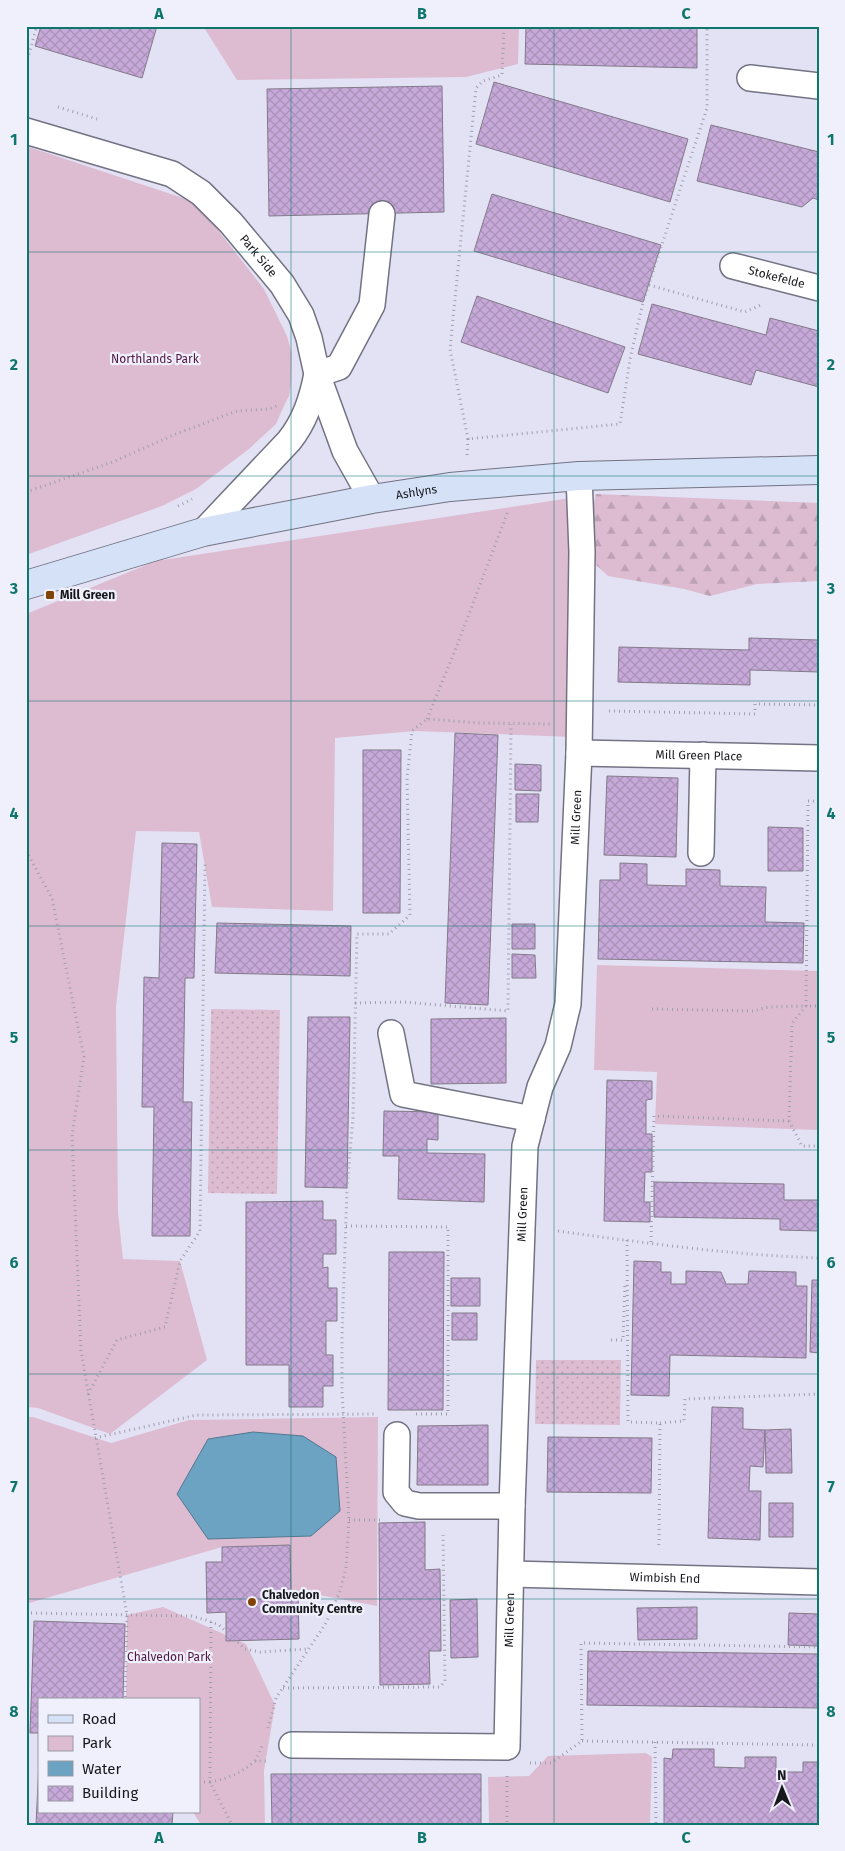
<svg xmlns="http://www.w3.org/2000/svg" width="845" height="1851" viewBox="0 0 845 1851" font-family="'Fira Sans',sans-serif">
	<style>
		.grass { fill: url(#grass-dots) }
		.forest { fill: url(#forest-firs) }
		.park { fill: #ddbcd2 }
		.water { fill: #6ca2c2; stroke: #527890 }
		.building { fill: url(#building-cross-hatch); stroke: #837a89 }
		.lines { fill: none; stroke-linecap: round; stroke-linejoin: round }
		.street-casing { stroke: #737283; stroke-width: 28 }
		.secondary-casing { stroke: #737283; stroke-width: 30 }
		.path { stroke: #9f9fad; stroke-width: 3; stroke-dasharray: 1 4; stroke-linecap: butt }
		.street { stroke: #fff; stroke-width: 25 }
		.secondary { stroke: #d4e1f6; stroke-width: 28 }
		.grid { fill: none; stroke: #0f766e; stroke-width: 1; stroke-opacity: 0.55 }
		.poi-dot { fill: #814303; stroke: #f0f0fc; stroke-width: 2 }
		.labels { text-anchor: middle; stroke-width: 4.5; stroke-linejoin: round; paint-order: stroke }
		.street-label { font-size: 12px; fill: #17171d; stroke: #f0f0fc }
		.park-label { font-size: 12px; fill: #511743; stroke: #f0f0fc }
		.poi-label { font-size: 12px; font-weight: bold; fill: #17171d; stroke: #f0f0fc; text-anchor: start }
		.neatline { fill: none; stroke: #0f766e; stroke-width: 2 }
		.grid-label { font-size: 16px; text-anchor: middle; font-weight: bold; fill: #0f766e }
	</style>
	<defs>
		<pattern id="grass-dots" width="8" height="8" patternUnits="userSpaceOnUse" patternTransform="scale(1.25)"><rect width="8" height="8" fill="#ddbcd2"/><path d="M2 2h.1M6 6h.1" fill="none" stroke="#bda1b4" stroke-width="1.8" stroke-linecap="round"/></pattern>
		<pattern id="forest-firs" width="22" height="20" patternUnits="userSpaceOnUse" patternTransform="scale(1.25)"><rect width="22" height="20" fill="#ddbcd2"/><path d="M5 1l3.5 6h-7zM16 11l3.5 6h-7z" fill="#bda1b4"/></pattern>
		<pattern id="building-cross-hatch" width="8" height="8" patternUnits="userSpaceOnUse" patternTransform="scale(1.25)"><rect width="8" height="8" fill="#c6a9d8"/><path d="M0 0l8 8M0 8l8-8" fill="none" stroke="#a991b9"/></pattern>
	</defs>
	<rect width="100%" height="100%" fill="#e3e2f5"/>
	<path class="grass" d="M 211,1009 L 280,1010 L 277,1194 L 208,1193 Z
		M 536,1360 L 621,1360 L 620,1425 L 535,1424 Z"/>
	<path class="forest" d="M 596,494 L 819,503 L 819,581 L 757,584 L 710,596 L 684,589 L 608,576 L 582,552 Z"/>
	<path class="park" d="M 203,26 L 519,26 L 518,64 L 466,77 L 237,80 Z
		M 26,146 L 189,200 L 207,216 L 264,289 L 287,336 L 292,354 L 291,383 L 289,396 L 282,410 L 276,424 L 249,449 L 196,489 L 162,506 L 26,555 Z
		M 570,498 L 573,737 L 415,731 L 335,738 L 333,911 L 212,907 L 199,832 L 136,831 L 116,1007 L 118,1212 L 123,1259 L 180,1261 L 207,1360 L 110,1434 L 38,1408 L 26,1407 L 26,614 L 156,561 Z
		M 597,965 L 819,971 L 817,1130 L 655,1124 L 657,1072 L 594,1070 Z
		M 26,1417 L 33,1417 L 111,1443 L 189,1420 L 378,1417 L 377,1606 L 298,1591 L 291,1591 L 289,1545 L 222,1547 L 26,1604 Z
		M 163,1607 L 246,1644 L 275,1705 L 264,1771 L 265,1825 L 201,1825 L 193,1812 L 199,1812 L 199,1700 L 126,1700 L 127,1615 Z
		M 646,1753 L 652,1757 L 650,1825 L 489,1825 L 488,1777 L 529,1776 L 548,1756 Z"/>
	<path class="water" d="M 253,1432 L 303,1436 L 336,1457 L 340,1511 L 311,1536 L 208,1539 L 177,1494 L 208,1439 Z"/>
	<path class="building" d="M 41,26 L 157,26 L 142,78 L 35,46 Z
		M 526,26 L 697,26 L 697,68 L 525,64 Z
		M 494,82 L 688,139 L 670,202 L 476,144 Z
		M 442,86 L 444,212 L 269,216 L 267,89 Z
		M 711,125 L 819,152 L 819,200 L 813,198 L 802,207 L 697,181 Z
		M 492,194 L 661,245 L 643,302 L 474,251 Z
		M 477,296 L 625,347 L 608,393 L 461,342 Z
		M 652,304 L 766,335 L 770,318 L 819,331 L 819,387 L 756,370 L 751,385 L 638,354 Z
		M 749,638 L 819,640 L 819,672 L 750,670 L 750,685 L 618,682 L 619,647 L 749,650 Z
		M 455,733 L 498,735 L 488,1005 L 445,1003 Z
		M 363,750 L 401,750 L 400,913 L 363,913 Z
		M 515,764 L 541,765 L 541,791 L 515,790 Z
		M 607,776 L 678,778 L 676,857 L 604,855 Z
		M 516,794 L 539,794 L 538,822 L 516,822 Z
		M 768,827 L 803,828 L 803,871 L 768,871 Z
		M 162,843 L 197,844 L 194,978 L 185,978 L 183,1102 L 192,1102 L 190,1236 L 152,1236 L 154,1107 L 142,1107 L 144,977 L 159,978 Z
		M 620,863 L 647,864 L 647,885 L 686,886 L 686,869 L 720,870 L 720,886 L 766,887 L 765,922 L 804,923 L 803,963 L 598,959 L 600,880 L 620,880 Z
		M 217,923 L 351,926 L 350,976 L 215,973 Z
		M 512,924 L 535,924 L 535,949 L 512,949 Z
		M 512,954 L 535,955 L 536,978 L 512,978 Z
		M 308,1017 L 350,1017 L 347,1188 L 305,1187 Z
		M 506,1018 L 506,1083 L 431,1084 L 431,1019 Z
		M 607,1080 L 652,1081 L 652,1099 L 646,1100 L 646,1134 L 652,1134 L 652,1172 L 645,1172 L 644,1202 L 650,1202 L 650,1222 L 604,1221 Z
		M 384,1111 L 438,1112 L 438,1140 L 427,1139 L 427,1153 L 485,1154 L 484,1202 L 398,1199 L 399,1156 L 383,1156 Z
		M 654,1182 L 784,1184 L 784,1200 L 819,1200 L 819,1231 L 780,1230 L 780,1219 L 654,1217 Z
		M 323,1201 L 323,1220 L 336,1220 L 336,1254 L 323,1254 L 323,1268 L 328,1267 L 328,1288 L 337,1288 L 337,1321 L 326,1321 L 326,1355 L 333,1355 L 333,1386 L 323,1386 L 323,1407 L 289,1407 L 289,1365 L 246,1365 L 246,1202 Z
		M 389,1252 L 444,1252 L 443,1410 L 388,1410 Z
		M 634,1261 L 661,1262 L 661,1272 L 671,1272 L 671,1284 L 686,1284 L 686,1271 L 721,1272 L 726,1284 L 748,1284 L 749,1271 L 796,1272 L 796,1286 L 807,1286 L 806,1358 L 670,1355 L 669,1396 L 631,1395 Z
		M 451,1278 L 480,1278 L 480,1306 L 451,1306 Z
		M 812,1280 L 819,1280 L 819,1353 L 810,1352 Z
		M 452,1313 L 477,1313 L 477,1340 L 452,1340 Z
		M 712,1407 L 743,1408 L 743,1429 L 765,1430 L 763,1467 L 750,1466 L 749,1491 L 761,1491 L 760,1540 L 708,1538 Z
		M 488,1425 L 488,1485 L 417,1485 L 418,1426 Z
		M 791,1429 L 792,1473 L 766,1473 L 765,1430 Z
		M 548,1437 L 652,1438 L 651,1493 L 547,1492 Z
		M 769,1503 L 793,1503 L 793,1537 L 769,1537 Z
		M 425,1522 L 425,1570 L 440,1569 L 441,1651 L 429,1651 L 430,1684 L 380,1685 L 379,1523 Z
		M 290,1545 L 291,1591 L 298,1591 L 299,1639 L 226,1641 L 226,1612 L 207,1613 L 206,1562 L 222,1562 L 222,1547 Z
		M 477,1599 L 478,1657 L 451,1658 L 450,1600 Z
		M 697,1607 L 697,1639 L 638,1640 L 637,1608 Z
		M 789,1613 L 819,1614 L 819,1646 L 788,1645 Z
		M 34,1621 L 125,1624 L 123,1700 L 39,1700 L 39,1733 L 30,1733 Z
		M 588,1651 L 819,1654 L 819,1708 L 587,1705 Z
		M 673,1749 L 714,1749 L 714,1767 L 745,1768 L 745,1757 L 776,1757 L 776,1772 L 803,1772 L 803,1762 L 819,1762 L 819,1825 L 664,1825 L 664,1758 L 672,1759 Z
		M 39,1761 L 39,1812 L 173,1812 L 172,1825 L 36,1825 Z
		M 271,1774 L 481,1774 L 481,1825 L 272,1825 Z"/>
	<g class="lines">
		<g class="street-casing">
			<g id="street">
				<path d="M 750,78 L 819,86"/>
				<path id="s1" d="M 26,131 L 172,174 L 201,193 L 231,223 L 282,284 L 301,315 L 309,338 L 317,374 L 345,451 L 372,499"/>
				<path id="s2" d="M 733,266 L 819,288"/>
				<path d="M 203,532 L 289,441 C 305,421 312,399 317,374 L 339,367 L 372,305 L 382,214"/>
				<path id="s3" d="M 579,753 L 819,758"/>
				<path d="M 701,853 L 703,755"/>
				<path d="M 391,1033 L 403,1094 L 532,1119"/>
				<path d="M 397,1435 L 396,1492 L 405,1503 L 419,1506 L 512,1506"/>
				<path id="s4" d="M 511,1574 L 819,1582"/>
				<path id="s5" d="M 292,1745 L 507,1747 L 512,1506 L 525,1146 L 540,1087 L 558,1046 L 568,1004 L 579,753 L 582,552 L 579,476"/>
			</g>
		</g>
		<g class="secondary-casing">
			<g id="secondary">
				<path id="s6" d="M 26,585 L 203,532 L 372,499 L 450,487 L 579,476 L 819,470"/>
			</g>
		</g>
		<path class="path" d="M 26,64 L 37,26
			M 58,107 L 97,119
			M 649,285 L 745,312 L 763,304
			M 468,439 L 450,349 L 476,88 L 483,81 L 502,75 L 504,26
			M 467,455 L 468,439 L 620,424 L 630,359 L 643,302 L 707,108 L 707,26
			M 26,492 L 110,463 L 176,434 L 237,411 L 268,409 L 277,406
			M 178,506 L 192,499
			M 609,711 L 755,714 L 755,704 L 819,705
			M 427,719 L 456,648 L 508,511
			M 819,801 L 808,801 L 806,1006 L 819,1006
			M 26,851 L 52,898 L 84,1057 L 72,1135 L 81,1351 L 127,1615 L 125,1700
			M 355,1003 L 404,1002 L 508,1011 L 511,724
			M 806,1006 L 792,1023 L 789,1121 L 802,1146 L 819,1146
			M 652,1009 L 754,1011 L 768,1007 L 805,1006
			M 346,1226 L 448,1227 L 448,1414 L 416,1414
			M 558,1231 C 644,1243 732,1255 819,1258
			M 627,1240 L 628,1422 L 660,1423 L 659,1543 L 658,1549
			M 651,1242 L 654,1116 L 789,1121
			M 611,1340 L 623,1340 L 625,1282
			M 88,1394 L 117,1340 L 165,1327 L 180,1261 L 200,1231 L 205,862
			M 660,1423 L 684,1421 L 685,1399 L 819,1394
			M 95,1438 L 197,1415 L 377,1414
			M 349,1520 L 381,1520
			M 26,1613 L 191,1616 L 206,1620 L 219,1625 L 245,1649 L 260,1652 L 308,1649
			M 211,1622 L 210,1782 C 228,1779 241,1773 255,1761 L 269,1761
			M 283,1688 L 440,1687 L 445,1681 L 443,1535
			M 268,1728 L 276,1698 L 326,1623 L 340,1591 L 346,1568 L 349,1520 L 342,1391 L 342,1335 L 347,1188 L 353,1118 L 357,934 L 389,934 L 410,915 L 407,778 L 412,731 L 427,719 L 480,723 L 550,724
			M 582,1741 L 819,1745
			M 655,1742 L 656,1825
			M 255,1761 L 262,1746
			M 530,1763 L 551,1763 L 582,1741 L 581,1643 L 819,1647
			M 507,1776 L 507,1825
			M 199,1782 L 210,1782 L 232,1825"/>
		<use href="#street" class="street"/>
		<use href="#secondary" class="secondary"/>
	</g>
	<path class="grid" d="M 291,26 L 291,1825M 554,26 L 554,1825M 26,252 L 819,252M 26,476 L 819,476M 26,701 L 819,701M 26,926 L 819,926M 26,1150 L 819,1150M 26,1374 L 819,1374M 26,1599 L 819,1599"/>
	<g class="poi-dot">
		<rect x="45" y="590" width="10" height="10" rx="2.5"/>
		<circle cx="252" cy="1602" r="5"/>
	</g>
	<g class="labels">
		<g class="street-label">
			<text dy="4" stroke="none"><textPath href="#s1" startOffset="272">Park Side</textPath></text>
			<text dy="4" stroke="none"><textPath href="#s2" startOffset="45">Stokefelde</textPath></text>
			<text dy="4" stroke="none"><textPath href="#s6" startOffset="402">Ashlyns</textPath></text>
			<text dy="4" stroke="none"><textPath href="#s3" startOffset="120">Mill Green Place</textPath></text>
			<text dy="4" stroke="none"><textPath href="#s5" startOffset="1152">Mill Green</textPath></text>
			<text dy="4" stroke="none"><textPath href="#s5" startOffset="748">Mill Green</textPath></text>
			<text dy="4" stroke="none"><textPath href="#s4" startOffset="154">Wimbish End</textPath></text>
			<text dy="4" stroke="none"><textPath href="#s5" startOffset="342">Mill Green</textPath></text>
		</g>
		<g class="park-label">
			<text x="155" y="363">Northlands Park</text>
			<text x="169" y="1661">Chalvedon Park</text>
		</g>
		<g class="poi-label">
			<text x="60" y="599">Mill Green</text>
			<text x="262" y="1599">Chalvedon<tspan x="262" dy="14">Community Centre</tspan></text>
		</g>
	</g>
	<rect width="845" height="1851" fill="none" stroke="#f0f0fc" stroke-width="55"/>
	<rect x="38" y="1698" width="162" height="115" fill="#f0f0fc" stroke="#9999a3"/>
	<rect x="48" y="1715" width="25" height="8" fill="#d4e1f6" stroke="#9999a3"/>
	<text x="82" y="1724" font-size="15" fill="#17171d">Road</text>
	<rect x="48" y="1736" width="25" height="15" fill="#ddbcd2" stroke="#9999a3"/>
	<text x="82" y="1748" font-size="15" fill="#17171d">Park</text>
	<rect x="48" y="1761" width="25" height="15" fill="#6ca2c2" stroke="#9999a3"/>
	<text x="82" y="1774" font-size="15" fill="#17171d">Water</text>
	<rect x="48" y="1786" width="25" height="15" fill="url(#building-cross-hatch)" stroke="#9999a3"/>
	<text x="82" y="1798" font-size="15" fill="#17171d">Building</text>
	<g transform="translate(782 1788) rotate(359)" stroke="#f0f0fc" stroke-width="4" paint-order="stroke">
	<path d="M0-4L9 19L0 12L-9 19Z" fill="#17171d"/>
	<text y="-8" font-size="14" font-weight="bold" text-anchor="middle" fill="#17171d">N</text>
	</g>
	<rect x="28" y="28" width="790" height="1796" class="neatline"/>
	<g class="grid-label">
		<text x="159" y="19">A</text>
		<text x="422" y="19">B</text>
		<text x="686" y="19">C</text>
		<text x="14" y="145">1</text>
		<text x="831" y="145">1</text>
		<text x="14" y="370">2</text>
		<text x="831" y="370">2</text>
		<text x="14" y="594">3</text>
		<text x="831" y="594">3</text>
		<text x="14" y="819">4</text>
		<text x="831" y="819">4</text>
		<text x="14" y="1043">5</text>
		<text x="831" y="1043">5</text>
		<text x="14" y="1268">6</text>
		<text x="831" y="1268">6</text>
		<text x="14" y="1492">7</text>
		<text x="831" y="1492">7</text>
		<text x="14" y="1717">8</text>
		<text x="831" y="1717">8</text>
		<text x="159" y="1843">A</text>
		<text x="422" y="1843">B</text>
		<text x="686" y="1843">C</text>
	</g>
</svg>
